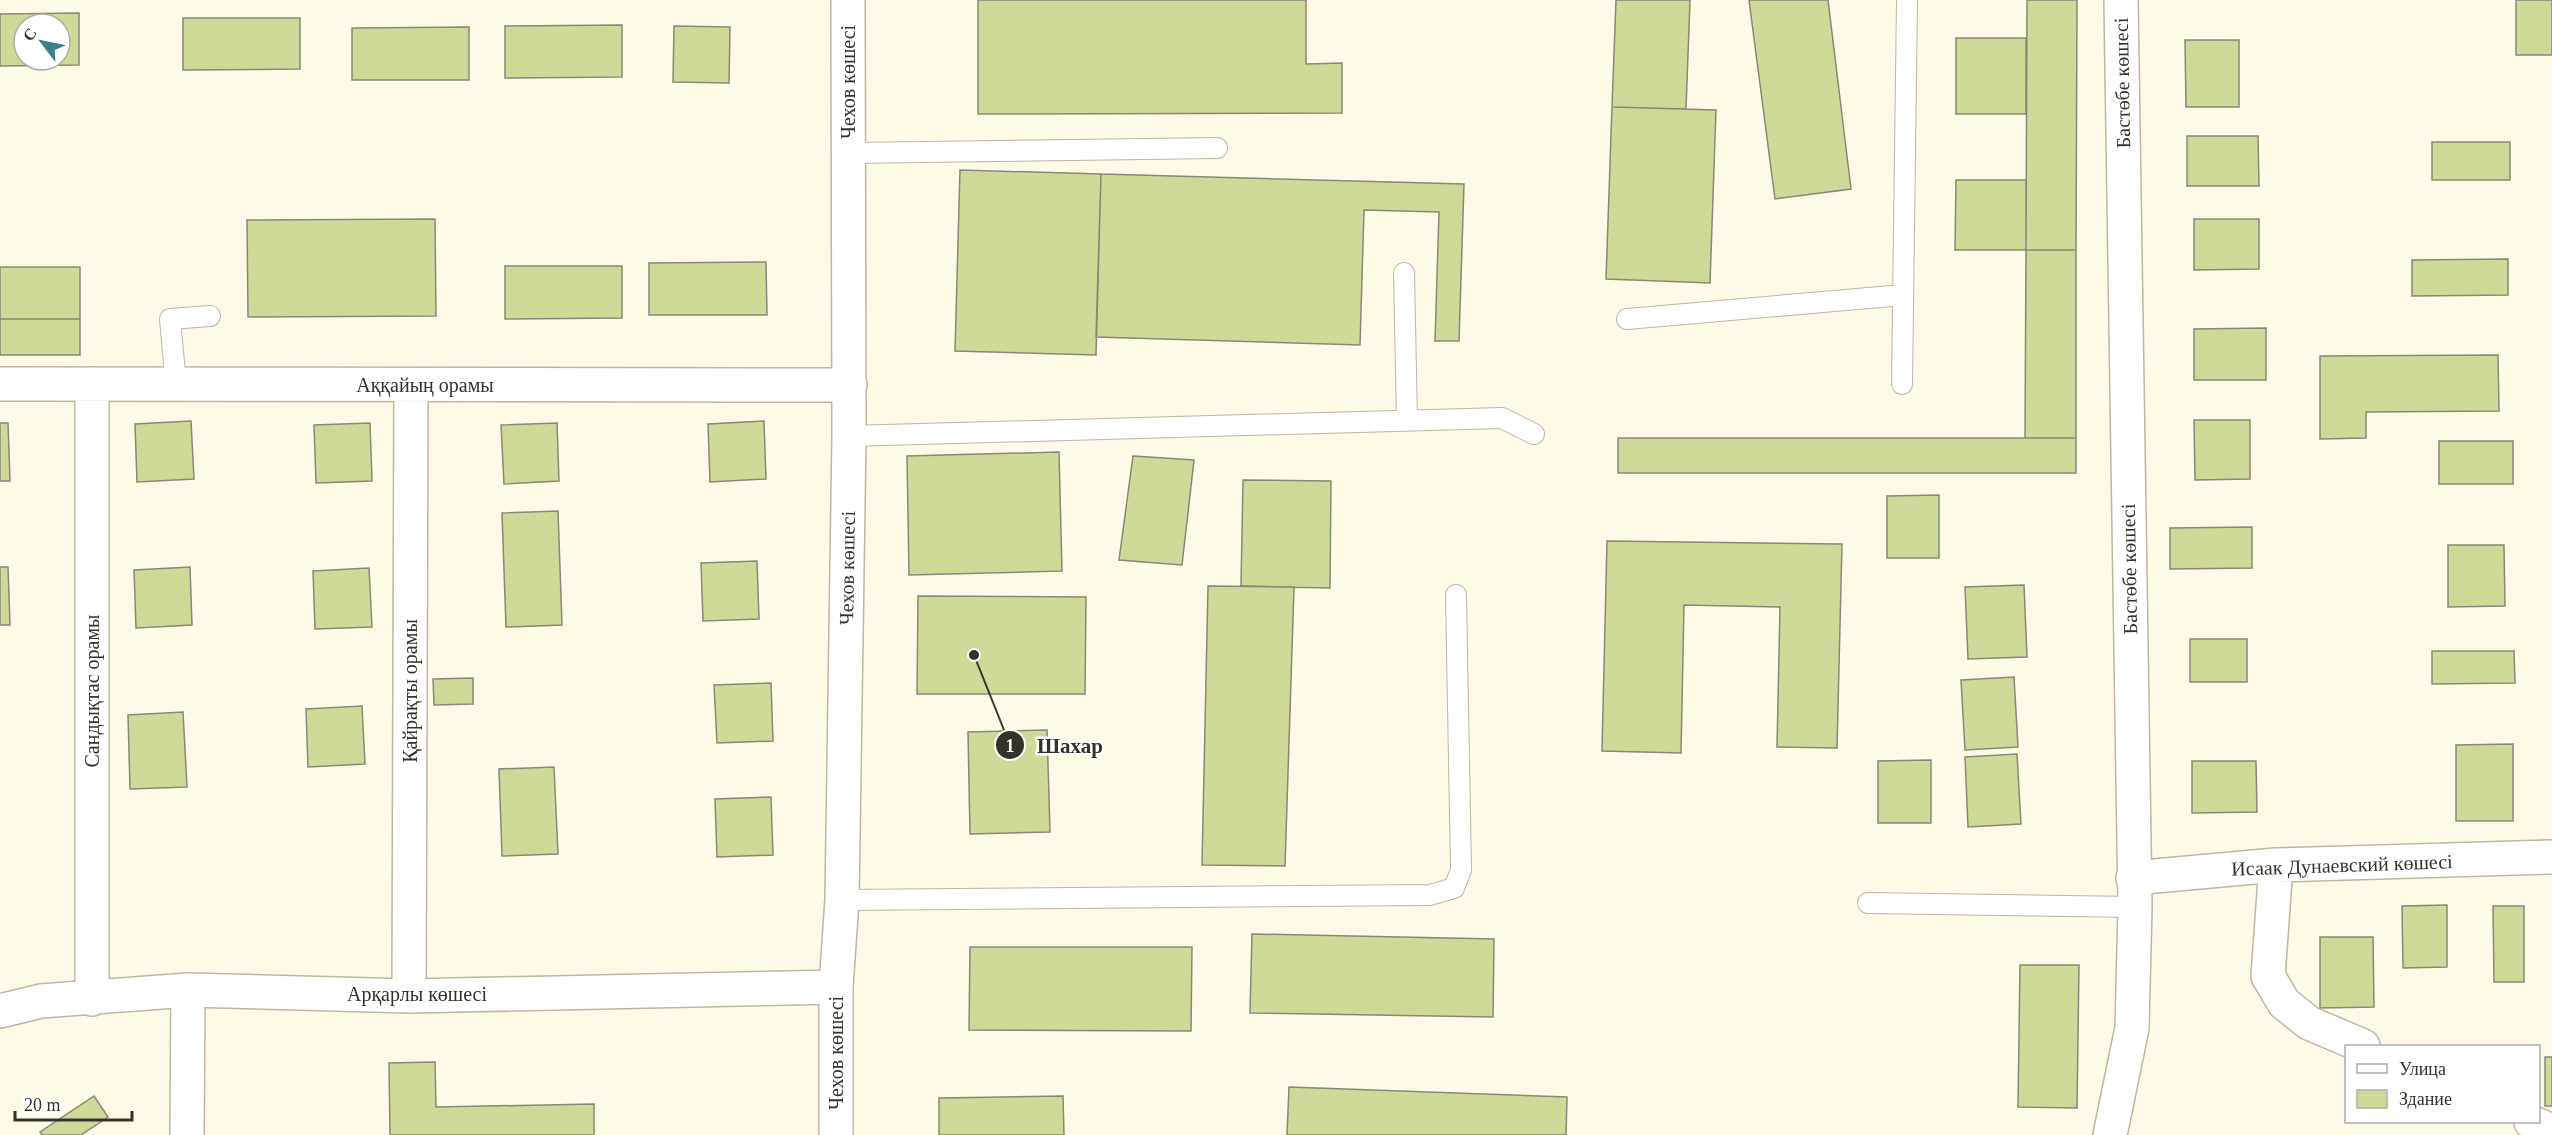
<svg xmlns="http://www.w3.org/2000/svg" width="2552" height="1135" viewBox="0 0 2552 1135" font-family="Georgia,serif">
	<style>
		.building { fill: #d0da98; stroke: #868a76; stroke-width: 1.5; fill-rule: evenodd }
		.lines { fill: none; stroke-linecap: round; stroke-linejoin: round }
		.lane-casing { stroke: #beb7a3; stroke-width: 22 }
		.street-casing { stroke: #beb7a3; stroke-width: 36 }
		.lane { stroke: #fff; stroke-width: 20 }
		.street { stroke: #fff; stroke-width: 33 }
		.labels { text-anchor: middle; stroke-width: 5; stroke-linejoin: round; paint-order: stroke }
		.street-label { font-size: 20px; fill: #35322a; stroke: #fff }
		.leader { fill: none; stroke: #35322a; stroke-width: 2 }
		.callout-dot { fill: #35322a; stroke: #fff; stroke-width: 2 }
		.mark-label { font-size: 18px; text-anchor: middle; font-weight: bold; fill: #fff }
		.callout-label { font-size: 21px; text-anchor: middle; font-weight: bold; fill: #35322a; stroke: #fff; stroke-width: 5; stroke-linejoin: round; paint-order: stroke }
	</style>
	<rect width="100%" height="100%" fill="#fff9e8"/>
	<path class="building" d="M 978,0 L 1306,0 L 1306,64 L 1342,63 L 1342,113 L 978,114 Z
		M 1616,0 L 1690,0 L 1686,109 L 1612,107 Z
		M 1749,0 L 1828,0 L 1851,189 L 1775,199 Z
		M 2027,0 L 2077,0 L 2076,250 L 2026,250 Z
		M 2516,0 L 2552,0 L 2552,55 L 2516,55 Z
		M 79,13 L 79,65 L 0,66 L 0,14 ZM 24,24 L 60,24 L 60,60 L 24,60 Z
		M 183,18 L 300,18 L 300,69 L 183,70 Z
		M 622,25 L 622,77 L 505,78 L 505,26 Z
		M 674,26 L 730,27 L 729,83 L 673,82 Z
		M 469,27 L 469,80 L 352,80 L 352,28 Z
		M 1956,38 L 2026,38 L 2026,114 L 1956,114 Z
		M 2185,40 L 2239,40 L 2239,107 L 2186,107 Z
		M 1612,107 L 1716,110 L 1710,283 L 1606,279 Z
		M 2187,136 L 2258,136 L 2259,186 L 2187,186 Z
		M 2432,142 L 2510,142 L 2510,180 L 2432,180 Z
		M 960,170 L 1101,174 L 1096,355 L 955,351 Z
		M 1101,174 L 1464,184 L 1459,341 L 1435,341 L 1439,212 L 1364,210 L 1360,345 L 1096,337 Z
		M 1956,180 L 2026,180 L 2026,250 L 1955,250 Z
		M 435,219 L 436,316 L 248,317 L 247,220 Z
		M 2194,219 L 2259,219 L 2259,269 L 2194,270 Z
		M 2026,250 L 2076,250 L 2076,438 L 2025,438 Z
		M 2508,259 L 2508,295 L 2412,296 L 2412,260 Z
		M 766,262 L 767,315 L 649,315 L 649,263 Z
		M 505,266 L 622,266 L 622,318 L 505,319 Z
		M 0,267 L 80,267 L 80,319 L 0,319 Z
		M 0,319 L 80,319 L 80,355 L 0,355 Z
		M 2266,328 L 2266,380 L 2194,380 L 2194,329 Z
		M 2498,355 L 2499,411 L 2366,412 L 2366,438 L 2320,439 L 2320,356 Z
		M 2194,420 L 2250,420 L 2250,479 L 2195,480 Z
		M 191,421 L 194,479 L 137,482 L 135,424 Z
		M 764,421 L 766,479 L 710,482 L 708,424 Z
		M 0,423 L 8,423 L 10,481 L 0,481 Z
		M 370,423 L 372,481 L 316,483 L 314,425 Z
		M 557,423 L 559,481 L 504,484 L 501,425 Z
		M 1618,438 L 2076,438 L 2076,473 L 1618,473 Z
		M 2439,441 L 2513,441 L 2513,484 L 2439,484 Z
		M 1059,452 L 1062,571 L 909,575 L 907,456 Z
		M 1133,456 L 1194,460 L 1182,565 L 1119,560 Z
		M 1243,480 L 1331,481 L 1330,588 L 1241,586 Z
		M 1939,495 L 1939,558 L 1887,558 L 1887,496 Z
		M 558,511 L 562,625 L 506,627 L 502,513 Z
		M 2252,527 L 2252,568 L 2170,569 L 2170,528 Z
		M 1607,541 L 1842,544 L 1837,748 L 1777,747 L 1780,607 L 1684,605 L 1681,753 L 1602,751 Z
		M 2448,545 L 2504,545 L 2505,606 L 2448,607 Z
		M 757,561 L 759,619 L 703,621 L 701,563 Z
		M 0,567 L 8,567 L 10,625 L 0,625 Z
		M 190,567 L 192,625 L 136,628 L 134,570 Z
		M 369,568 L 372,627 L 315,629 L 313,571 Z
		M 2024,585 L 2027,657 L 1968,659 L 1965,587 Z
		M 1208,586 L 1294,587 L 1285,866 L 1202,865 Z
		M 918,596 L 1086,597 L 1085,694 L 917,694 Z
		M 2190,639 L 2247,639 L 2247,682 L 2190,682 Z
		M 2432,651 L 2514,651 L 2515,683 L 2432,684 Z
		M 2014,677 L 2018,747 L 1965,750 L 1961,680 Z
		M 473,678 L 473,704 L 434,705 L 433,679 Z
		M 771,683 L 773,741 L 717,743 L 714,685 Z
		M 362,706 L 365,764 L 308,767 L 306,709 Z
		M 183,712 L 187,787 L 130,789 L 128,715 Z
		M 1047,730 L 1050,832 L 970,834 L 968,732 Z
		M 2513,744 L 2513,821 L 2456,821 L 2456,745 Z
		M 2017,754 L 2021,824 L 1968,827 L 1965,757 Z
		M 1931,760 L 1931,823 L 1878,823 L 1878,761 Z
		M 2192,761 L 2256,761 L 2257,812 L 2192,813 Z
		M 554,767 L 558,854 L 502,856 L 499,769 Z
		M 771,797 L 773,855 L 717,857 L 715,799 Z
		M 2447,905 L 2447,967 L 2403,968 L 2402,906 Z
		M 2493,906 L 2524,906 L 2524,982 L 2494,982 Z
		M 1252,934 L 1494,939 L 1493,1017 L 1250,1013 Z
		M 2320,937 L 2373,937 L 2374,1007 L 2320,1008 Z
		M 970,947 L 1192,947 L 1191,1031 L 969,1030 Z
		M 2020,965 L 2079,965 L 2077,1108 L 2018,1107 Z
		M 2545,1057 L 2552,1057 L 2552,1106 L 2545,1106 Z
		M 435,1062 L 436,1107 L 594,1104 L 594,1135 L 390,1135 L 389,1063 Z
		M 1289,1087 L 1567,1097 L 1566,1135 L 1287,1135 Z
		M 94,1096 L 108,1117 L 81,1135 L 42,1135 L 40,1132 Z
		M 1063,1096 L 1064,1135 L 939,1135 L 939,1098 Z"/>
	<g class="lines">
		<g class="lane-casing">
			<path id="lane" d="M 848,153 L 1217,148
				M 1404,273 L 1407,421
				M 1627,319 L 1903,295
				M 176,384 L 170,319 L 210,316
				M 1902,384 L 1907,0
				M 849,436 L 1502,418 L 1534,434
				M 842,900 L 1430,895 L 1454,888 L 1461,870 L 1456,595
				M 1868,903 L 2135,907"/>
		</g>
		<g class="street-casing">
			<path id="street" d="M 0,384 L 850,385
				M 92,384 L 92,999
				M 2276,865 L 2268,976 L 2284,1003 L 2309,1023 L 2363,1046
				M 2133,878 L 2276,865 L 2552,857
				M 409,996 L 411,385
				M 0,1011 L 41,1001 L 188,990 L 409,996 L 836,987
				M 2531,1122 L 2552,1131
				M 187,1135 L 188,990
				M 836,1135 L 836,987 L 842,900 L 849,436 L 848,0
				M 2110,1135 L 2132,1028 L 2135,907 L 2121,0"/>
		</g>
		<use href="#lane" class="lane"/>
		<use href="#street" class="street"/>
	</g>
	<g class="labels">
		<g class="street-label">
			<text transform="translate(848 82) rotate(-90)" y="7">Чехов көшесі</text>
			<text transform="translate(2122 83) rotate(-91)" y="7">Бастөбе көшесі</text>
			<text x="425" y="392">Аққайың орамы</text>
			<text transform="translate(847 568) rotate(-89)" y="7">Чехов көшесі</text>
			<text transform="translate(2129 569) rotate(-91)" y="7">Бастөбе көшесі</text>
			<text transform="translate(92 691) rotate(-90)" y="7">Сандықтас орамы</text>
			<text transform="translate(410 691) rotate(-90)" y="7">Қайрақты орамы</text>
			<text transform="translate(2342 865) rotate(-2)" y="7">Исаак Дунаевский көшесі</text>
			<text x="417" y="1001">Арқарлы көшесі</text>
			<text transform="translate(836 1053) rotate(-90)" y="7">Чехов көшесі</text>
		</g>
	</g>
	<path class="leader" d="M974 655L1010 745"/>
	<g class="callout-dot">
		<circle cx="974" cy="655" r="6"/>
		<circle cx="1010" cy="745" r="15"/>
	</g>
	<g class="mark-label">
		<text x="1010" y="752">1</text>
	</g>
	<g class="callout-label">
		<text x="1070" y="753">Шахар</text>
	</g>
	<rect x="2345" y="1045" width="195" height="78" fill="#ffffff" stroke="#aeadaa" stroke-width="1.5"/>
	<rect x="2357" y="1064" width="30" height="9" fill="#ffffff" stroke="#aeadaa" stroke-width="1.5"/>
	<text x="2399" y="1075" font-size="18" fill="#35322a">Улица</text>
	<rect x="2357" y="1090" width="30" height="18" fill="#d0da98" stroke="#aeadaa" stroke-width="1.5"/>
	<text x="2399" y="1105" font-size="18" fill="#35322a">Здание</text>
	<g transform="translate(42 42) rotate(302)"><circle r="28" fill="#ffffff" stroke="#aeadaa" stroke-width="1.5"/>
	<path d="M0-4.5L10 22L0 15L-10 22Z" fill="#3b818d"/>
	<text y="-9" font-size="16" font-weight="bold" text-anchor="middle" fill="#35322a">С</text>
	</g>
	<path d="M15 1111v9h117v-9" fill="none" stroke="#35322a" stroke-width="3"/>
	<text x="24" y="1111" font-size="18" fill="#35322a" stroke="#ffffff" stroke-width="4.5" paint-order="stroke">20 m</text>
</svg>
